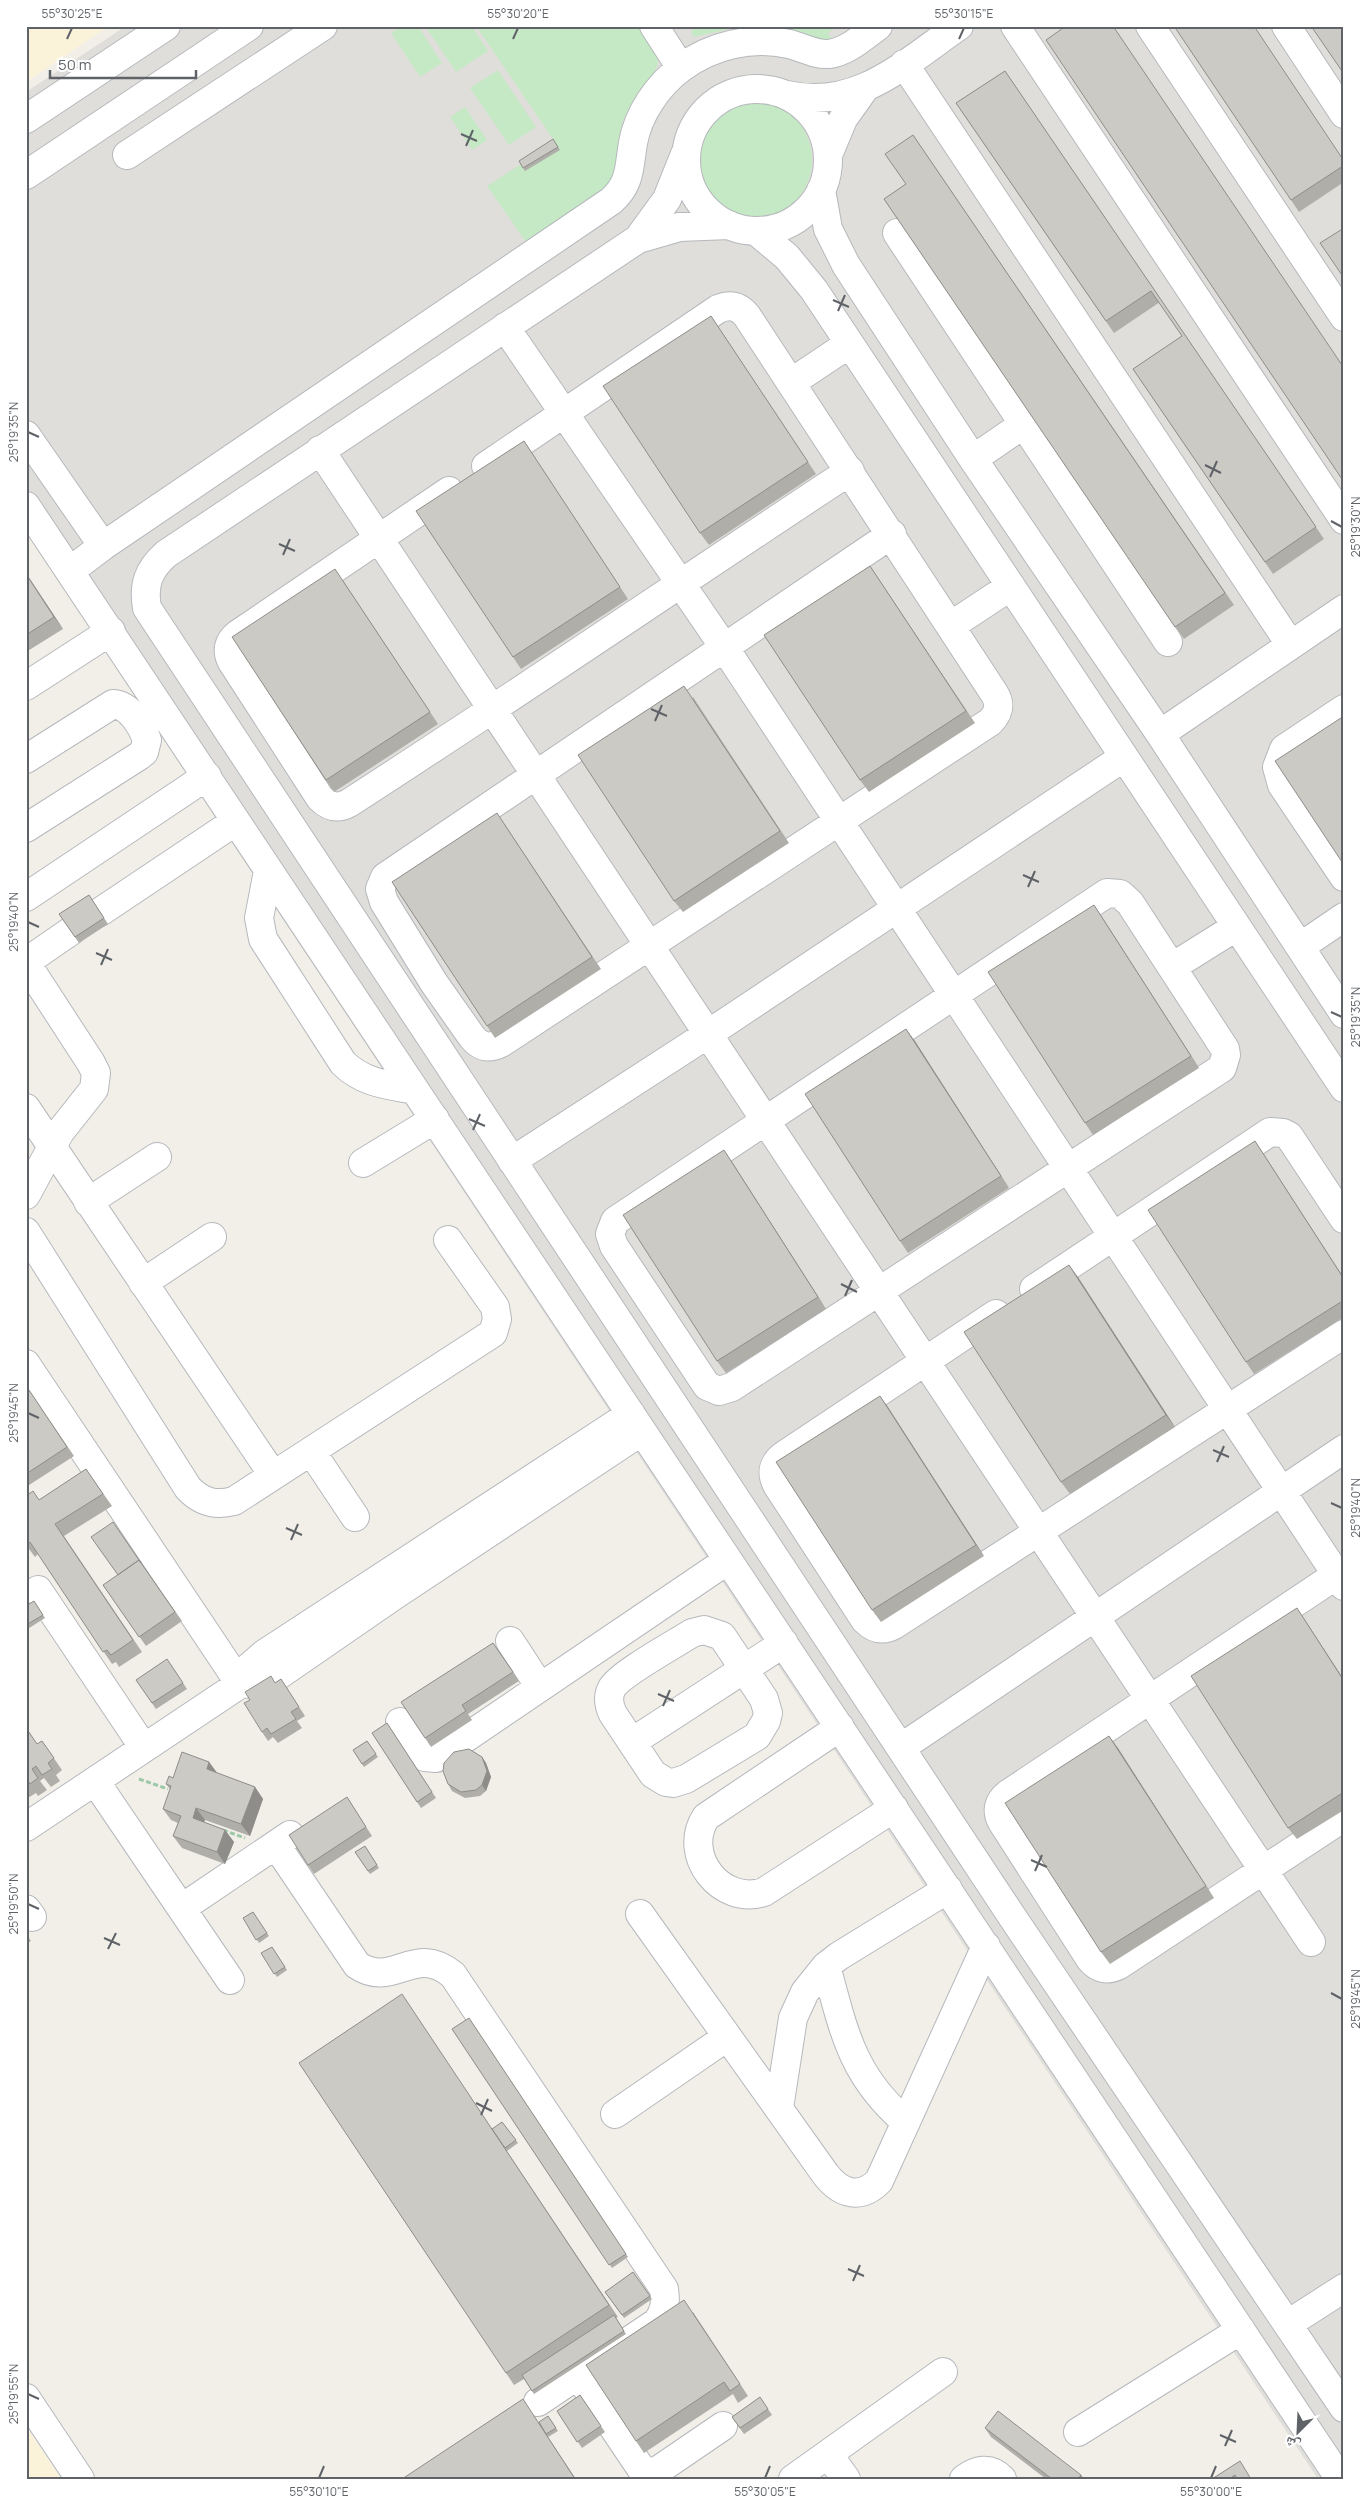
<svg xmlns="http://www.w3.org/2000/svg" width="1370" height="2505" viewBox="0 0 1370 2505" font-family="Manrope,'Noto Naskh Arabic',sans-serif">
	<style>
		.industrial { fill: #e0deda }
		.green { fill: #c5e8c5 }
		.sand { fill: #fbf3d9 }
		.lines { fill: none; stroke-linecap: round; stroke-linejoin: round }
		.minor-casing { stroke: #b5b8bc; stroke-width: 30 }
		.path { stroke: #9cc7a9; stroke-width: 3; stroke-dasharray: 5 2.5; stroke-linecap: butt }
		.minor { stroke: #fff; stroke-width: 28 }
		.wall { fill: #afaea9 }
		.shaded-wall { fill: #8f8d8a }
		.building { fill: #cccac5; stroke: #8f8d8a }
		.ticks { fill: none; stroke: #5f6368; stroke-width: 2 }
		.neatline { fill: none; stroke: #5f6368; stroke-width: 2 }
		.ticks-label { font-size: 12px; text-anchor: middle; fill: #5f6368 }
	</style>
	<rect width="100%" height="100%" fill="#f1efe8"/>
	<path class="industrial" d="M 126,26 L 1344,26 L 1344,2479 L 1318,2479 L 26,532 L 26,92 Z"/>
	<path class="green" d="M 402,26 L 418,26 L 442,63 L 420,77 L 391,33 Z
		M 425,26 L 472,26 L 488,51 L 456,72 Z
		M 476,26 L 638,26 C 644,36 659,51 658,63 C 657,74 631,102 625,116 C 616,137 618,159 616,182 L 528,245 L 487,186 L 555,142 Z
		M 696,26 L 838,26 L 828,33 L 834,42 L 829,46 L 761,27 L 729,29 L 694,37 L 691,32 Z
		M 498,70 L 536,127 L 509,145 L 470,88 Z
		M694 160a59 59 0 1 1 118 0a59 59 0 1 1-118 0Z
		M 465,107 L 487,140 L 472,150 L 450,117 Z"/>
	<path class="sand" d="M 26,26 L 109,26 L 26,82 Z
		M 26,2427 L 61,2479 L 26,2479 Z"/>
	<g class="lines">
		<g class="minor-casing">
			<path id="minor" d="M 654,26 L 681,68
				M 1015,26 L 1344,520
				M 1150,26 L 1344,317
				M 1286,26 L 1344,114
				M 904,64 L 1290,644
				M686 160a71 71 0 1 1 142 0a71 71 0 1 1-142 0Z
				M 787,95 C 857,111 905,63 959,26
				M 26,119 L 166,26
				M 127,155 L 323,26
				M 828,155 L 843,119 L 865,88
				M 26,175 L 249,26
				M 821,190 L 828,229 L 846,265 L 973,459 L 1160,734 L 1344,1014
				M 729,225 L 679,227 L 638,239 L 166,554 C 148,570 143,585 147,608 L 1013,1918 L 1344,2408
				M 756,231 L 787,257 L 814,290 L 1344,1088
				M 897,233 L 1168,642
				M 638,239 L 667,199 L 685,154
				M 505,327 L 724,647 L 1344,1586
				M 792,382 L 849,344
				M 26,435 L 103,546
				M 320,450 L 1311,1942
				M 973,459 L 1024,424
				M 486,466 L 718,309 C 730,304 739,306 747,316 L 994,693 C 1001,704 999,713 990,722 L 501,1043 C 489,1049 480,1047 472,1037 L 434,983 L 384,902 L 380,889 L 385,877 L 892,534
				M 449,491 L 238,634 C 228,642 226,651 232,662 L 320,798 C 329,807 338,809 349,803 C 518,694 683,581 850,471
				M 26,506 L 1340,2479
				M 70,571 L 103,546 L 611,201 C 631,184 629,166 633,143 C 638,114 658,85 681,68 C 712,45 751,36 789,44 C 802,47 815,55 829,54 C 847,52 864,36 878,26
				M 952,625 L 1011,586
				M 26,686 L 111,631
				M 1344,709 L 1284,749 L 1277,767 L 1282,785 L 1344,877
				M 1160,734 L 1344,609
				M 26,759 L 113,704 C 130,705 142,726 147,740 L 144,752 L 139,756 L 26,828
				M 268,871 L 259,918 L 263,939 L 343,1063 C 363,1083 388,1085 415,1090
				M 1107,893 L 1120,894 L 1130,903 L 1225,1049 L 1226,1055 L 1222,1068 L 732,1387 L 719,1391 L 707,1386 L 614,1246 L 610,1234 L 615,1221 Z
				M 26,897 L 207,776
				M 100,912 L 236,821
				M 1300,947 L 1344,917
				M 26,962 L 71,931
				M 26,963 L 91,1063 L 96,1073 L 94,1089 L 60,1132 L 26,1195
				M 1172,967 L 1236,927
				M 26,1108 L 273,1475
				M 512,1161 L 708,1034 L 1124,757
				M 363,1163 L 435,1119
				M 88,1202 L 157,1157
				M 26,1232 L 188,1488 C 201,1502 215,1506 234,1501 L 493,1333 L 497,1319 L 495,1307 L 448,1240
				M 143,1283 L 212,1237
				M 1034,1289 L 1270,1132 L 1283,1133 L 1289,1136 L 1344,1219
				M 996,1314 L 783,1456 C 773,1464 771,1473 777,1485 L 865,1620 C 874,1629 883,1631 894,1625 L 1344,1334
				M 26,1364 L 240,1684
				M 311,1451 L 355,1517
				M 1344,1570 L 1008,1794 C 998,1802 996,1811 1002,1822 L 1090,1959 C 1098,1969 1108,1971 1119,1965 L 1344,1817
				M 38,1590 L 144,1748
				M 704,1630 L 722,1636 L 764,1699 L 768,1713 L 766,1721 L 757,1736 L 686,1779 L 673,1783 L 666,1782 L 653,1774 L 613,1714 C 609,1706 607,1697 612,1688 C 620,1674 675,1644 692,1633 Z
				M 510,1641 L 540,1687
				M 240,1684 L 249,1667 L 264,1654 L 631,1414
				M 400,1722 L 425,1757 L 436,1758 L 728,1560
				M 840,1727 L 706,1817 C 681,1855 721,1906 764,1892 L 894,1808
				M 632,1742 L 784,1643
				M 902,1747 L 1344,1449
				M 95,1781 L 230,1980
				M 26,1827 L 240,1684 L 260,1683 L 279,1675 L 395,1595 L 642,1431
				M 276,1845 L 357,1965 C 394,1990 414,1942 453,1975 L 664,2289 C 666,2303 665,2311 657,2322 L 538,2402
				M 182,1908 L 290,1835
				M 26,1909 L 32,1917
				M 640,1914 L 826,2175 C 841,2194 860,2200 879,2181 L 986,1946
				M 826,1966 C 844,2032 852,2076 906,2122
				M 779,2108 L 793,2018 L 805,1992 L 826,1966 L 839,1956 L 948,1889
				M 615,2114 L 727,2037
				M 1288,2324 L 1344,2288
				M 578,2375 L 642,2470 L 655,2472 L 660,2469 L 723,2426
				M 26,2398 L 80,2479
				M 1078,2432 L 1241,2330
				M 828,2454 L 846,2479
				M 793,2479 L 943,2372
				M 964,2479 C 976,2470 990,2466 1002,2479"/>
		</g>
		<path class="path" d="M 139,1779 L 168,1789
			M 223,1830 L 245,1838"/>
		<use href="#minor" class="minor"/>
	</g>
	<path class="wall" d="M 1005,71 L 1324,539 L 1273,574 L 1133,369 L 1182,336 L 1160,302 L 1114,333 L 956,103 Z
		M 913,135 L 1234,605 L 1184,639 L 884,199 L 906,184 Z
		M 553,139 L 560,150 L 525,171 L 523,168 Z
		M 1344,160 L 1344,182 L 1299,212 L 1291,200 Z
		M 711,316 L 816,474 L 709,545 L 700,533 Z
		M 524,441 L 628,599 L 521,669 L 513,657 Z
		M 870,566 L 975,723 L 869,792 L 860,780 Z
		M 26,573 L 63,629 L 26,652 Z
		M 343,581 L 438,724 L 334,792 L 326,780 Z
		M 693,697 L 789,843 L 683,912 L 674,901 Z
		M 505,825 L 601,969 L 495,1038 L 487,1026 Z
		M 89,895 L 108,924 L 79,943 L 59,914 Z
		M 1094,905 L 1199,1068 L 1093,1135 L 1085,1123 Z
		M 906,1029 L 1009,1188 L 908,1253 L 900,1241 Z
		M 1255,1141 L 1344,1278 L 1344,1317 L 1254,1374 L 1246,1362 Z
		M 732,1162 L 826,1309 L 726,1373 L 717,1361 Z
		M 1069,1265 L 1175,1427 L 1070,1494 L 1061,1482 Z
		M 29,1390 L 74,1456 L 26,1487 L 26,1392 Z
		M 880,1396 L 984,1556 L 881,1622 L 872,1610 Z
		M 86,1469 L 112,1506 L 64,1536 L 142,1652 L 119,1667 L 116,1662 L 112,1664 L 38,1554 L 35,1557 L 26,1545 L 40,1500 Z
		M 113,1522 L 182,1621 L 146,1646 L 103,1585 L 118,1575 Z
		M 34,1601 L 45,1618 L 26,1630 L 26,1606 Z
		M 1305,1620 L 1344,1680 L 1344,1810 L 1297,1839 L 1288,1828 Z
		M 493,1643 L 519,1681 L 468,1714 L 472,1720 L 431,1747 L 425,1738 Z
		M 167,1659 L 187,1689 L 156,1709 L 136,1680 Z
		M 281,1679 L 305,1716 L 297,1721 L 302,1728 L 278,1743 L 273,1737 L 268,1741 L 262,1732 L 275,1683 Z
		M 387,1723 L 436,1798 L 421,1808 L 372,1733 Z
		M 26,1727 L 37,1744 L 42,1741 L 62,1770 L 56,1775 L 60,1781 L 51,1787 L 44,1778 L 40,1781 L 47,1790 L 38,1796 L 36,1793 L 26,1799 Z
		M 1109,1736 L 1214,1898 L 1110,1964 L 1101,1952 Z
		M 367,1741 L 378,1757 L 364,1767 L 353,1750 Z
		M 482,1757 L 486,1763 L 491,1777 L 486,1791 L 480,1796 L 465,1798 L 452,1791 L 448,1784 Z
		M 209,1762 L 217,1773 L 255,1787 L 263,1799 L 250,1836 L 205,1820 L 204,1822 L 225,1830 L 234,1842 L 225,1864 L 182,1848 L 173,1836 L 178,1823 L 171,1820 L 163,1809 L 170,1789 L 166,1784 L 173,1778 Z
		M 347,1797 L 372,1836 L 314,1874 L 308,1865 Z
		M 365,1846 L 379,1868 L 370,1874 L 355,1852 Z
		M 253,1912 L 269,1936 L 259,1943 L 243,1918 Z
		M 26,1934 L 31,1941 L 26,1944 Z
		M 272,1947 L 287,1970 L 277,1977 L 261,1953 Z
		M 469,2018 L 628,2257 L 612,2268 L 452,2029 Z
		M 502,2122 L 518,2143 L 507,2151 L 502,2144 L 618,2317 L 616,2318 L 626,2334 L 534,2394 L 524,2379 L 514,2385 L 506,2373 L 492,2129 Z
		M 633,2272 L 652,2299 L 624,2318 L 605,2292 Z
		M 693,2312 L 748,2396 L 738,2403 L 733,2394 L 644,2453 L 636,2441 Z
		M 580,2395 L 605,2432 L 582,2448 L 557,2411 Z
		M 760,2397 L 772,2415 L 744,2434 L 732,2417 Z
		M 550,2419 L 558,2431 L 548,2437 L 576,2479 L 402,2479 L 539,2422 Z
		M 985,2428 L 1084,2479 L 1046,2479 L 991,2437 Z
		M 1240,2461 L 1237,2478 L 1236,2479 L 1212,2479 Z"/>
	<path class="shaded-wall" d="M 26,573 L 63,629 L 54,617 Z
		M 1094,905 L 1102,917 L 1199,1068 L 1191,1056 Z
		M 906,1029 L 915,1041 L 1009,1188 L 1001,1176 Z
		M 1255,1141 L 1263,1153 L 1344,1279 Z
		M 724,1150 L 732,1162 L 826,1309 L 818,1297 Z
		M 1069,1265 L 1078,1277 L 1175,1427 L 1166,1415 Z
		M 880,1396 L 888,1407 L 984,1556 L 976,1545 Z
		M 1297,1608 L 1344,1680 L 1344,1681 Z
		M 1109,1736 L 1118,1748 L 1214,1898 L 1206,1886 Z
		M 482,1757 L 486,1763 L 491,1777 L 486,1791 L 482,1785 Z
		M 209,1762 L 218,1774 L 207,1769 Z
		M 255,1787 L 263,1799 L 250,1836 L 241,1824 Z
		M 196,1808 L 205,1820 L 201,1830 L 193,1818 Z
		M 225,1830 L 234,1842 L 225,1864 L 217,1852 Z
		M 1081,2475 L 1084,2479 L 1078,2479 Z"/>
	<path class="building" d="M 1066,26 L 1113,26 L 1344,368 L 1344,482 L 1046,40 Z
		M 1174,26 L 1254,26 L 1344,161 L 1344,167 L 1343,166 L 1291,200 Z
		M 1311,26 L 1344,26 L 1344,74 Z
		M 1005,71 L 1316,527 L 1265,562 L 1133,369 L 1182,336 L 1151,291 L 1106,321 L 956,103 Z
		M 913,135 L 1225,593 L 1175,627 L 884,199 L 906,184 L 885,154 Z
		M 553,139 L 558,147 L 523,168 L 519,161 Z
		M 1344,228 L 1344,278 L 1320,243 Z
		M 711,316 L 808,462 L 700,533 L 603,386 Z
		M 524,441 L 620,587 L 513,657 L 416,511 Z
		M 870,566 L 966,711 L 860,780 L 764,635 Z
		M 335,569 L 430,712 L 326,780 L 232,637 Z
		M 26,574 L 54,617 L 26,635 Z
		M 684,686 L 780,831 L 674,901 L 578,755 Z
		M 1344,716 L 1344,861 L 1342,862 L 1275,761 Z
		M 497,813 L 592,957 L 487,1026 L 392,882 Z
		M 89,895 L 104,918 L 75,937 L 59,914 Z
		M 1094,905 L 1191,1056 L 1085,1123 L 988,972 Z
		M 906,1029 L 1001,1176 L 900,1241 L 805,1094 Z
		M 1255,1141 L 1344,1279 L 1344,1300 L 1246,1362 L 1148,1210 Z
		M 724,1150 L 818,1297 L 717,1361 L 623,1215 Z
		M 1069,1265 L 1166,1415 L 1061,1482 L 964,1332 Z
		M 29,1390 L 67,1447 L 26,1474 L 26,1392 Z
		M 880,1396 L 976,1545 L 872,1610 L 776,1462 Z
		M 86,1469 L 103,1494 L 55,1524 L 133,1640 L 111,1655 L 107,1650 L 103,1652 L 30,1542 L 26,1545 L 26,1496 L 33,1491 L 39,1500 Z
		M 113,1522 L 141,1563 L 139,1560 L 118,1575 L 91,1537 Z
		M 139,1560 L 175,1612 L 139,1637 L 103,1585 Z
		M 34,1601 L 43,1615 L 26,1625 L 26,1606 Z
		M 1297,1608 L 1344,1681 L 1344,1792 L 1288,1828 L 1191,1676 Z
		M 493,1643 L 513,1672 L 462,1705 L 466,1711 L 425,1738 L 401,1702 Z
		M 167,1659 L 183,1683 L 152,1703 L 136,1680 Z
		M 271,1676 L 275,1683 L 281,1679 L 299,1707 L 291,1712 L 296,1719 L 271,1734 L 267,1728 L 262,1732 L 244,1703 L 250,1700 L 245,1692 Z
		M 387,1723 L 432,1792 L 417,1802 L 372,1733 Z
		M 26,1728 L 37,1744 L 42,1741 L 54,1758 L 48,1763 L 52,1769 L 42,1775 L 36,1766 L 32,1769 L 38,1778 L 30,1784 L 28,1781 L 26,1781 Z
		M 1109,1736 L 1206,1886 L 1101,1952 L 1005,1803 Z
		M 367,1741 L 376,1754 L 362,1764 L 353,1750 Z
		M 469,1749 L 482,1757 L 487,1771 L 482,1785 L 476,1790 L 461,1792 L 448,1784 L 443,1771 L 444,1763 L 454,1752 Z
		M 182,1752 L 209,1762 L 207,1769 L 255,1787 L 241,1824 L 196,1808 L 193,1818 L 225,1830 L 217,1852 L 173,1836 L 181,1816 L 163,1809 L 171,1786 L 166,1784 L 169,1776 L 173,1778 Z
		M 347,1797 L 366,1827 L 308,1865 L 289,1835 Z
		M 365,1846 L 377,1865 L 368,1871 L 355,1852 Z
		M 253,1912 L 267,1933 L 256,1940 L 243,1918 Z
		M 26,1934 L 29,1938 L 26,1940 Z
		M 272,1947 L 285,1967 L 274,1974 L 261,1953 Z
		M 402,1994 L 609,2305 L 506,2373 L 299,2063 Z
		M 469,2018 L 626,2254 L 609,2265 L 452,2029 Z
		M 502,2122 L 516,2140 L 505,2148 L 492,2129 Z
		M 633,2272 L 650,2296 L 622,2315 L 605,2292 Z
		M 684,2300 L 740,2384 L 730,2391 L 724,2382 L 636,2441 L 586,2365 Z
		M 614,2315 L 624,2331 L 532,2391 L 522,2375 Z
		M 580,2395 L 601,2426 L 577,2442 L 557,2411 Z
		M 760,2397 L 768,2409 L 740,2428 L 732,2417 Z
		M 523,2399 L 575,2479 L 402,2479 Z
		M 998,2411 L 1081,2475 L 1078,2479 L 1052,2479 L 985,2428 Z
		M 548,2416 L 556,2428 L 546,2434 L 539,2422 Z
		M 1240,2461 L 1251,2479 L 1237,2479 L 1235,2475 L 1229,2479 L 1212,2479 Z"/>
	<path class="ticks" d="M 67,39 L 72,28M 513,39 L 518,28M 959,39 L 964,28M 461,134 L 477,141M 466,146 L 473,130M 833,300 L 849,307M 838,311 L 845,295M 28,432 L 39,437M 1205,465 L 1221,473M 1210,477 L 1217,461M 1331,521 L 1342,527M 279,544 L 295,551M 283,555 L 290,539M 651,709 L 667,716M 655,721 L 662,705M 1023,875 L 1039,882M 1028,887 L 1035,871M 28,922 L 39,927M 96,953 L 112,960M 101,965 L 108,949M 1331,1012 L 1342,1017M 469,1119 L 485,1126M 473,1130 L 480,1114M 841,1284 L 857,1292M 845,1296 L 852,1280M 28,1413 L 39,1418M 1213,1450 L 1229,1457M 1217,1462 L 1224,1446M 1331,1503 L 1342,1508M 286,1528 L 302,1535M 291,1540 L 298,1524M 658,1694 L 674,1701M 663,1706 L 670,1690M 1031,1860 L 1047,1867M 1035,1871 L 1042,1855M 28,1904 L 39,1909M 104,1938 L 120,1945M 108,1949 L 116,1933M 1331,1993 L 1342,1999M 476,2103 L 492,2111M 481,2115 L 488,2099M 848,2269 L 864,2276M 853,2281 L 860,2265M 28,2394 L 39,2399M 1220,2435 L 1236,2442M 1225,2446 L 1232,2430M 319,2478 L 324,2466M 765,2478 L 770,2466M 1211,2478 L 1216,2466"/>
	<rect width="1370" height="2505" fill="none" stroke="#ffffff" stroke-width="55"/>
	<g transform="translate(1298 2432) rotate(204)" stroke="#ffffff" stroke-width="4" paint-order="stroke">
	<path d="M0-4L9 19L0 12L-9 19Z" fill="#5f6368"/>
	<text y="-8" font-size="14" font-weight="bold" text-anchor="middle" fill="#5f6368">ش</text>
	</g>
	<path d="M50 70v8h146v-8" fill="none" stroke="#5f6368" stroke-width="2.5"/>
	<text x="58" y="70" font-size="15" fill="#5f6368" stroke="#ffffff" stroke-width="4" paint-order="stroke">50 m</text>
	<rect x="28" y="28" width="1314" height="2450" class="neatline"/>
	<g class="ticks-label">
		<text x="72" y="18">55°30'25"E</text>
		<text x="518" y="18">55°30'20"E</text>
		<text x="964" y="18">55°30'15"E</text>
		<text transform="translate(14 432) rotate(-90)" y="4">25°19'35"N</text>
		<text transform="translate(1356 527) rotate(-90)" y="4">25°19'30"N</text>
		<text transform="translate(14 922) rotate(-90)" y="4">25°19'40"N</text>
		<text transform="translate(1356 1017) rotate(-90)" y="4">25°19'35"N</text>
		<text transform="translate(14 1413) rotate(-90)" y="4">25°19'45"N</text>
		<text transform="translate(1356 1508) rotate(-90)" y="4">25°19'40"N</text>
		<text transform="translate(14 1904) rotate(-90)" y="4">25°19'50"N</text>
		<text transform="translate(1356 1999) rotate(-90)" y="4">25°19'45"N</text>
		<text transform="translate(14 2394) rotate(-90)" y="4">25°19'55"N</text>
		<text x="319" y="2496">55°30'10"E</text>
		<text x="765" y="2496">55°30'05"E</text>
		<text x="1211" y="2496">55°30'00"E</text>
	</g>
</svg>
